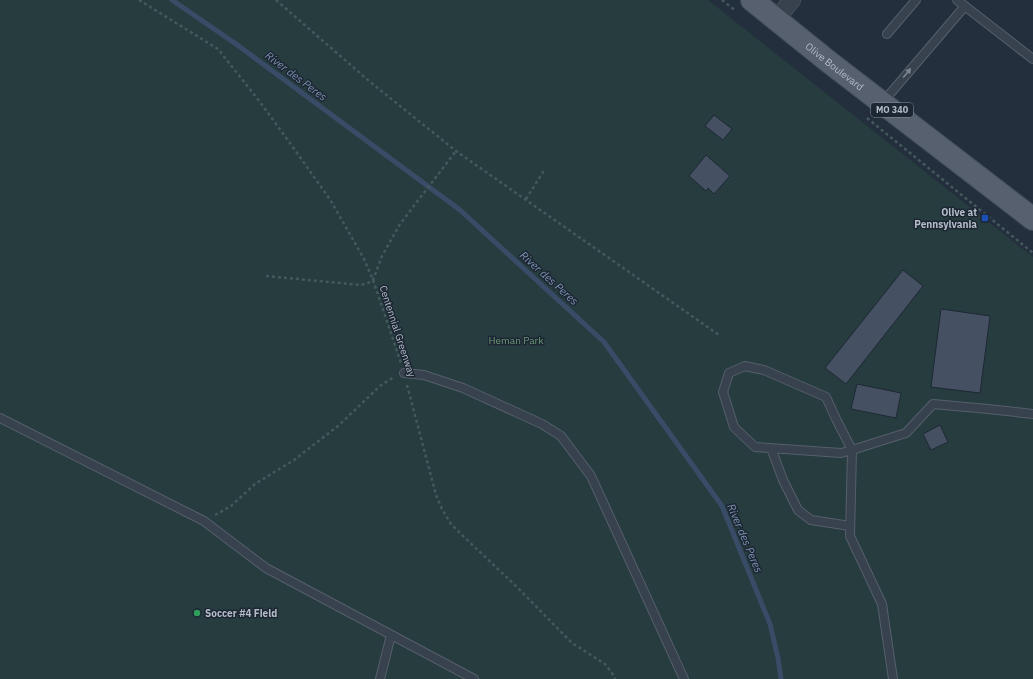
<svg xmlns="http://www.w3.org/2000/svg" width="1033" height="679" viewBox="0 0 1033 679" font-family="'IBM Plex Sans',sans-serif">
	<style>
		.green { fill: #263c3f }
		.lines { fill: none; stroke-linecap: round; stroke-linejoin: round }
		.stream { stroke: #394c67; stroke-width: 5 }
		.building { fill: #455162; stroke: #1f2835 }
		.lane-casing { stroke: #565f6c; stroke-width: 10 }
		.street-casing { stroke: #565f6c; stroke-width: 18 }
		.primary-casing { stroke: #414a57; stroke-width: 24 }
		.path { stroke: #44595c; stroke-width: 2.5; stroke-dasharray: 3 3; stroke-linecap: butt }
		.lane { stroke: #38414e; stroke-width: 8 }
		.street { stroke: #38414e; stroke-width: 17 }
		.primary { stroke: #56606e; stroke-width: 22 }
		.oneway { fill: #7c8592 }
		.transit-dot { fill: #1a4fb4; stroke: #1d2633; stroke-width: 1.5 }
		.leisure-dot { fill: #2e9e5b; stroke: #1d2633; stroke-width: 1.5 }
		.labels { text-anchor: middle; stroke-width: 3; stroke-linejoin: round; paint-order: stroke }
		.shield { fill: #1d2633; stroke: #878f9c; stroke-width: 1 }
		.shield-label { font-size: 9px; font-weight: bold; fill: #b4bcc9 }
		.street-label { font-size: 10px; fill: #b4bcc9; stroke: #1d2633 }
		.poi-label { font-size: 10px; font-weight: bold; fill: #b4bcc9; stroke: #1d2633; text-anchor: end }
		.park-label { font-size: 10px; fill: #6b9a76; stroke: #1d2633 }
		.water-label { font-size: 11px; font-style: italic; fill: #7c92b1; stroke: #1d2633 }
	</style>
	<rect width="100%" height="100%" fill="#242f3e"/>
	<path class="green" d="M 0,0 L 708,0 L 1033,257 L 1033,679 L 0,679 Z"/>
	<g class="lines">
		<path class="stream" d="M 172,0 L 236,44 L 460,210 L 604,342 L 722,506 L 770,624 L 778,658 L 781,679"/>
	</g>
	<path class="building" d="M 714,115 L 732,129 L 723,140 L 705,126 Z
		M 706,155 L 730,176 L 714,194 L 708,188 L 706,191 L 689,176 Z
		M 903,270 L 923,286 L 846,384 L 825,368 Z
		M 941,309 L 990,316 L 980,393 L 931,387 Z
		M 857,384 L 901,393 L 896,418 L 851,409 Z
		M 940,425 L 948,442 L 931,450 L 923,434 Z"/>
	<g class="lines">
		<g class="lane-casing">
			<path id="lane" d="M 957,0 L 1033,59
				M 887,34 L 916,0
				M 883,102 L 965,6
				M 745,366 L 764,370 L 826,397 L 837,421 L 852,450 L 841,453 L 755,447 L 734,427 L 723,392 L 729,373 Z
				M 404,373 L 424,375 L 463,388 L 542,424 L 561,436 L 591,476 L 684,679
				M 0,418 L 204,521 L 266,568 L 474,679
				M 771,448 L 783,480 L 798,510 L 811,520 L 850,526
				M 380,679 L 391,635
				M 893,679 L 882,604 L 850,536 L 852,450 L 906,433 L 933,404 L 988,409 L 1033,414"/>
		</g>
		<g class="street-casing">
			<path id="street" d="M 776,20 L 792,0"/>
		</g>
		<g class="primary-casing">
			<g id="primary">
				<path id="s1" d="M 752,0 L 829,62 L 1033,219"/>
			</g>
		</g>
		<path class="path" d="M 139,0 L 218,49 L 260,102 L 295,150 L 331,201 L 364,259 L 373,280 L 401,363
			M 276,0 L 369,81 L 456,151 L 719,335
			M 722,0 L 736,11
			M 867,118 L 1033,253
			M 526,199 L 545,169
			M 266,276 L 361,285 L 368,283 L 373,280 L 382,256 L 400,224 L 456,151
			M 407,385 L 436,495 L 442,509 L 451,524 L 462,535 L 518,588 L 572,643 L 605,664 L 614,676 L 615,679
			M 215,515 L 231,506 L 255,484 L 294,460 L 338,426 L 380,386 L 394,377"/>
		<use href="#lane" class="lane"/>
		<use href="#street" class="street"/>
		<use href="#primary" class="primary"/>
	</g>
	<defs><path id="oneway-solid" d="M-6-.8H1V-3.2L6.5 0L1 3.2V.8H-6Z"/></defs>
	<use class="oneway" href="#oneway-solid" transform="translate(907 73) rotate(-50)"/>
	<rect class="transit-dot" x="981" y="214" width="8" height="8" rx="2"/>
	<circle class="leisure-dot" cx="197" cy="613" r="4"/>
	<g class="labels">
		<rect class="shield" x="871" y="103" width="42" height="14" rx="3"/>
		<g class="shield-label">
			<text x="892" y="113">MO 340</text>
		</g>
		<g class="street-label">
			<text dy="4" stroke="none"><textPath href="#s1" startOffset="106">Olive Boulevard</textPath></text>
			<text transform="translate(398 331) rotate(72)" y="4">Centennial Greenway</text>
		</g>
		<g class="poi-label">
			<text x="977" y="216">Olive at<tspan x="977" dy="12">Pennsylvania</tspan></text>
			<text x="205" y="617" text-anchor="start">Soccer #4 Field</text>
		</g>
		<g class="park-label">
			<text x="516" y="344">Heman Park</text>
		</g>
		<g class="water-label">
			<text transform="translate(296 76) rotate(37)" y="4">River des Peres</text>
			<text transform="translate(549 278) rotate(42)" y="4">River des Peres</text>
			<text transform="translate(745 538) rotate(67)" y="4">River des Peres</text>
		</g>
	</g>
</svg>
